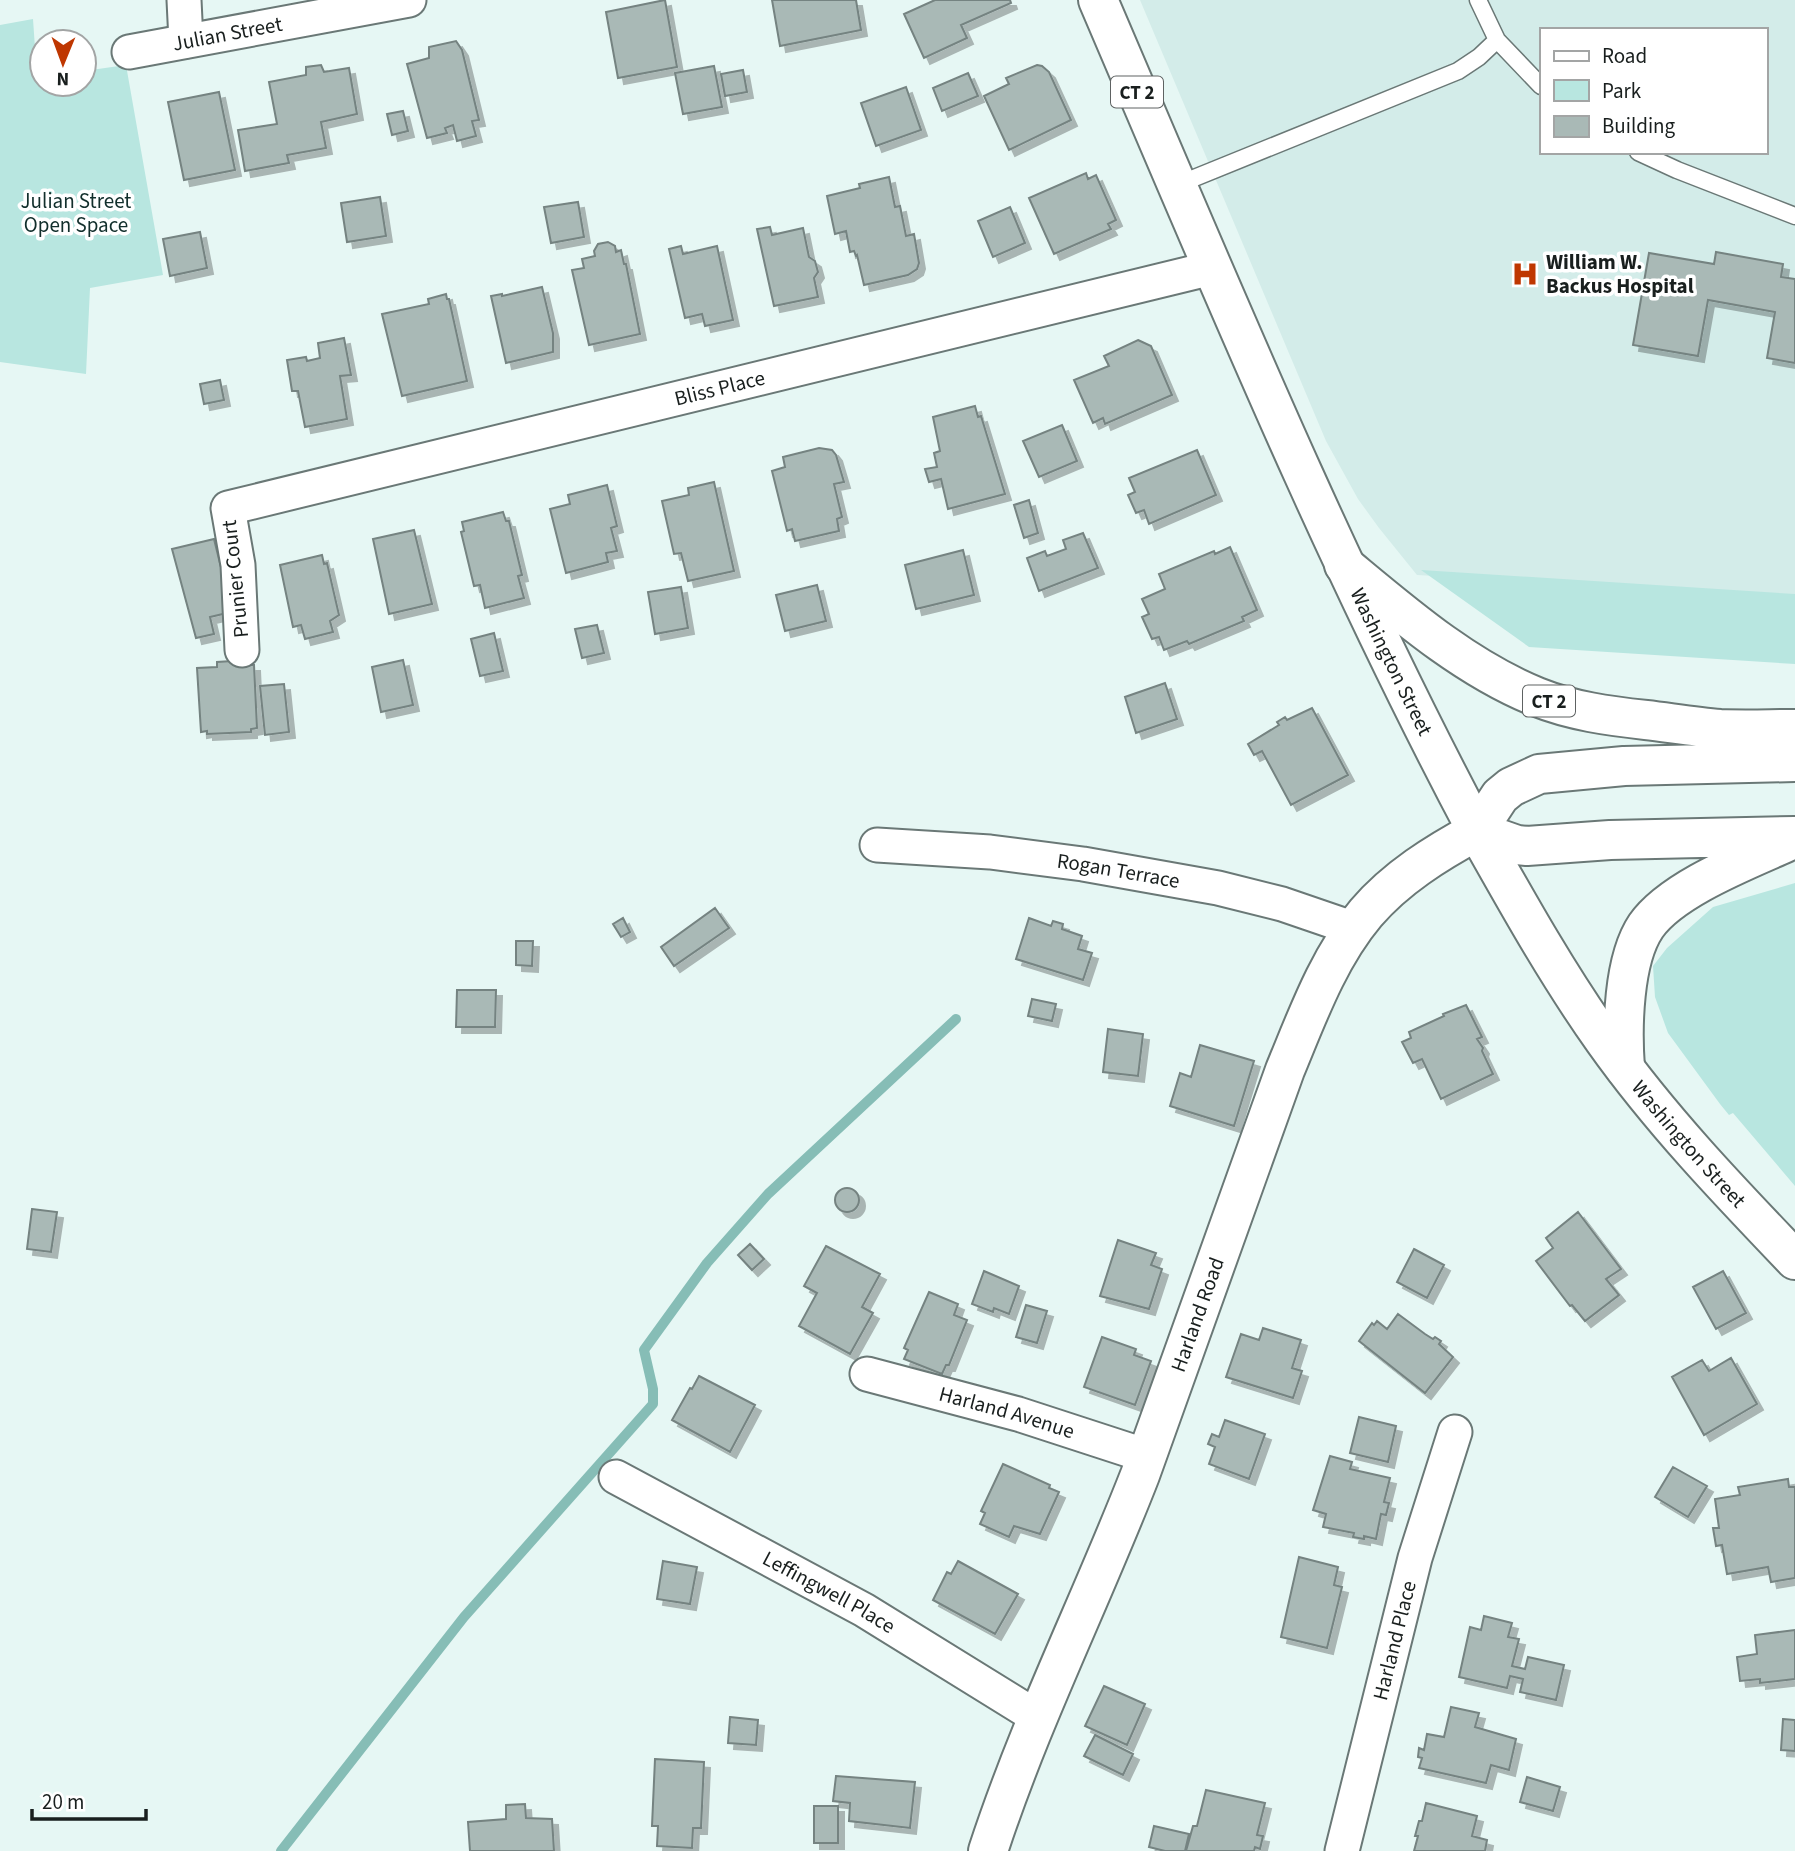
<svg xmlns="http://www.w3.org/2000/svg" width="1795" height="1851" viewBox="0 0 1795 1851" font-family="'Source Sans 3',sans-serif">
	<style>
		.built { fill: #d3ece9; fill-rule: evenodd }
		.green { fill: #b8e6e0 }
		.lines { fill: none; stroke-linecap: round; stroke-linejoin: round }
		.stream { stroke: #86bdb6; stroke-width: 10 }
		.building { fill: #a9b9b6; stroke: #758381; stroke-width: 2; filter: url(#shadow) }
		.service-casing { stroke: #6a7876; stroke-width: 19 }
		.minor-casing { stroke: #6a7876; stroke-width: 37 }
		.secondary-casing { stroke: #6a7876; stroke-width: 42 }
		.trunk-casing { stroke: #6a7876; stroke-width: 42 }
		.motorway-casing { stroke: #6a7876; stroke-width: 42 }
		.service { stroke: #fff; stroke-width: 16 }
		.minor { stroke: #fff; stroke-width: 33 }
		.secondary { stroke: #fff; stroke-width: 38 }
		.trunk { stroke: #fff; stroke-width: 38 }
		.motorway { stroke: #fff; stroke-width: 38 }
		.labels { text-anchor: middle; stroke-width: 7; stroke-linejoin: round; paint-order: stroke }
		.shield { fill: #fff; stroke: #5e6262; stroke-width: 2 }
		.shield-label { font-size: 19px; font-weight: bold; fill: #191f1e }
		.street-label { font-size: 21px; fill: #191f1e; stroke: #fff }
		.park-label { font-size: 21px; fill: #122f2c; stroke: #fff }
		.poi-label { font-size: 21px; font-weight: bold; fill: #191f1e; stroke: #fff; text-anchor: start }
	</style>
	<defs>
		<filter id="shadow"><feDropShadow dx="6" dy="6" stdDeviation="0" flood-color="#0004"/></filter>
	</defs>
	<rect width="100%" height="100%" fill="#e6f7f4"/>
	<path class="built" d="M 1140,0 L 1795,0 L 1795,596 L 1417,575 L 1379,528 L 1358,499 L 1326,441 ZM 1541,30 L 1765,30 L 1765,152 L 1541,152 Z"/>
	<path class="green" d="M 33,19 L 37,77 L 42,77 L 42,84 L 84,84 L 84,71 L 126,65 L 163,275 L 90,288 L 86,374 L 0,362 L 0,25 Z
		M 1421,570 L 1795,594 L 1795,664 L 1529,647 Z
		M 1795,883 L 1795,1186 L 1733,1113 L 1729,1115 L 1720,1104 L 1668,1033 L 1655,997 L 1653,966 L 1667,948 L 1713,907 Z"/>
	<g class="lines">
		<path class="stream" d="M 281,1851 L 464,1617 L 653,1404 L 653,1389 L 644,1350 L 707,1263 L 768,1194 L 956,1019"/>
	</g>
	<path class="building" d="M 665,0 L 677,67 L 618,78 L 606,12 Z
		M 772,0 L 856,0 L 861,30 L 780,46 Z
		M 935,0 L 1010,0 L 1011,3 L 961,25 L 967,38 L 924,58 L 904,14 Z
		M 456,41 L 462,50 L 479,120 L 472,121 L 476,136 L 457,141 L 453,125 L 445,128 L 447,133 L 427,138 L 407,64 L 429,58 L 429,47 Z
		M 321,65 L 324,72 L 349,68 L 357,114 L 321,122 L 326,148 L 287,155 L 289,163 L 245,171 L 238,130 L 277,124 L 269,82 L 306,75 L 306,67 Z
		M 1037,65 L 1042,66 L 1049,72 L 1071,120 L 1009,150 L 984,96 L 1009,84 L 1006,78 Z
		M 714,66 L 722,107 L 683,114 L 675,73 Z
		M 743,70 L 747,92 L 725,96 L 721,74 Z
		M 968,73 L 978,96 L 942,111 L 933,88 Z
		M 906,87 L 921,130 L 876,146 L 861,103 Z
		M 219,92 L 235,170 L 184,180 L 168,102 Z
		M 403,111 L 408,131 L 392,135 L 387,114 Z
		M 1086,173 L 1088,179 L 1096,175 L 1116,220 L 1108,224 L 1111,229 L 1054,254 L 1029,198 Z
		M 889,177 L 895,207 L 900,206 L 906,236 L 914,234 L 919,263 L 917,269 L 908,275 L 864,285 L 857,255 L 856,256 L 854,251 L 850,252 L 846,231 L 835,234 L 827,196 L 860,188 L 859,184 Z
		M 380,197 L 386,236 L 347,242 L 341,203 Z
		M 578,202 L 584,237 L 551,243 L 544,207 Z
		M 1010,207 L 1025,243 L 993,257 L 978,221 Z
		M 770,227 L 772,235 L 803,228 L 809,257 L 815,261 L 818,272 L 814,278 L 818,297 L 774,306 L 757,229 Z
		M 200,232 L 207,268 L 170,276 L 163,239 Z
		M 608,242 L 615,246 L 616,252 L 621,250 L 624,264 L 626,264 L 640,334 L 589,345 L 572,270 L 584,268 L 582,259 L 595,256 L 594,251 L 598,244 Z
		M 681,246 L 683,254 L 717,246 L 733,320 L 705,326 L 702,314 L 685,318 L 669,249 Z
		M 1716,252 L 1783,264 L 1781,277 L 1795,279 L 1795,363 L 1767,358 L 1775,312 L 1708,300 L 1698,356 L 1633,345 L 1649,253 L 1714,264 Z
		M 542,287 L 553,333 L 553,352 L 506,363 L 491,296 L 502,294 L 502,296 Z
		M 446,294 L 447,299 L 449,299 L 467,381 L 402,396 L 382,314 L 429,304 L 428,299 Z
		M 344,338 L 351,375 L 340,376 L 347,419 L 305,427 L 298,391 L 292,391 L 287,360 L 306,357 L 307,361 L 320,358 L 318,343 Z
		M 1138,340 L 1151,346 L 1172,395 L 1105,424 L 1103,418 L 1093,423 L 1074,380 L 1109,366 L 1104,356 Z
		M 220,380 L 224,400 L 204,404 L 200,384 Z
		M 975,406 L 978,417 L 981,416 L 1005,494 L 948,509 L 941,479 L 929,482 L 925,469 L 937,467 L 934,453 L 940,451 L 933,417 Z
		M 1062,425 L 1077,461 L 1039,477 L 1023,441 Z
		M 819,448 L 832,450 L 836,455 L 844,482 L 834,484 L 842,517 L 837,519 L 839,531 L 795,541 L 792,529 L 787,531 L 772,471 L 785,467 L 783,457 Z
		M 1197,450 L 1216,495 L 1149,524 L 1144,510 L 1136,513 L 1128,495 L 1135,492 L 1129,478 Z
		M 714,482 L 734,571 L 688,581 L 681,553 L 674,554 L 662,501 L 689,495 L 688,488 Z
		M 607,485 L 617,526 L 611,528 L 617,551 L 606,553 L 608,562 L 566,573 L 550,509 L 570,504 L 568,495 Z
		M 1029,500 L 1038,533 L 1024,538 L 1014,505 Z
		M 503,512 L 506,521 L 509,521 L 522,575 L 518,576 L 524,598 L 485,608 L 480,585 L 474,586 L 461,532 L 464,531 L 462,522 Z
		M 414,530 L 432,604 L 389,614 L 373,539 Z
		M 1083,533 L 1098,568 L 1039,591 L 1027,558 L 1045,551 L 1047,556 L 1066,549 L 1063,540 Z
		M 214,539 L 231,608 L 227,613 L 210,617 L 214,634 L 196,638 L 172,549 Z
		M 1230,547 L 1257,610 L 1242,617 L 1244,621 L 1189,644 L 1187,641 L 1164,650 L 1159,637 L 1152,639 L 1142,617 L 1149,614 L 1142,599 L 1165,589 L 1159,574 L 1214,551 L 1215,554 Z
		M 963,550 L 974,595 L 916,609 L 905,565 Z
		M 322,555 L 324,564 L 327,563 L 339,615 L 330,621 L 333,632 L 305,639 L 301,625 L 293,627 L 280,565 Z
		M 817,585 L 826,621 L 785,631 L 776,595 Z
		M 681,587 L 688,628 L 655,634 L 648,592 Z
		M 597,625 L 604,653 L 582,658 L 575,629 Z
		M 494,633 L 503,671 L 480,676 L 471,639 Z
		M 248,660 L 248,665 L 254,665 L 257,728 L 251,729 L 251,732 L 207,734 L 207,731 L 201,732 L 197,668 L 217,667 L 217,662 Z
		M 403,660 L 413,705 L 381,712 L 372,667 Z
		M 1165,683 L 1177,719 L 1136,733 L 1125,697 Z
		M 284,684 L 289,732 L 265,735 L 260,686 Z
		M 1312,708 L 1348,775 L 1291,805 L 1262,751 L 1254,755 L 1248,744 L 1279,725 L 1277,722 L 1285,717 L 1287,720 Z
		M 715,908 L 729,928 L 674,966 L 661,947 Z
		M 623,918 L 630,932 L 621,937 L 613,924 Z
		M 1029,918 L 1051,926 L 1053,921 L 1063,924 L 1062,929 L 1082,936 L 1078,949 L 1092,953 L 1083,980 L 1016,959 Z
		M 516,941 L 533,941 L 532,966 L 516,965 Z
		M 457,990 L 496,990 L 495,1027 L 456,1027 Z
		M 1032,999 L 1056,1004 L 1052,1021 L 1028,1016 Z
		M 1466,1005 L 1482,1037 L 1477,1039 L 1483,1048 L 1482,1051 L 1493,1074 L 1441,1099 L 1422,1059 L 1413,1063 L 1402,1042 L 1411,1038 L 1409,1032 L 1444,1016 L 1443,1014 Z
		M 1108,1029 L 1143,1034 L 1138,1076 L 1103,1072 Z
		M 1200,1045 L 1254,1061 L 1234,1126 L 1170,1106 L 1180,1073 L 1191,1077 Z
		M835 1200a12 12 0 1 1 24 0a12 12 0 1 1-24 0Z
		M 32,1209 L 57,1212 L 51,1252 L 27,1249 Z
		M 1578,1212 L 1621,1269 L 1606,1279 L 1619,1295 L 1585,1321 L 1572,1305 L 1570,1306 L 1536,1261 L 1553,1248 L 1546,1238 Z
		M 1118,1240 L 1156,1253 L 1151,1265 L 1162,1269 L 1149,1309 L 1100,1296 Z
		M 750,1244 L 764,1259 L 752,1270 L 738,1255 Z
		M 826,1246 L 880,1274 L 862,1307 L 873,1313 L 850,1354 L 799,1326 L 817,1293 L 804,1286 Z
		M 1414,1249 L 1444,1265 L 1427,1298 L 1397,1282 Z
		M 984,1271 L 1019,1286 L 1009,1314 L 994,1308 L 993,1312 L 972,1304 Z
		M 1723,1271 L 1746,1313 L 1716,1329 L 1693,1287 Z
		M 929,1292 L 958,1304 L 954,1315 L 967,1320 L 949,1365 L 946,1365 L 942,1374 L 904,1359 L 908,1350 L 904,1348 Z
		M 1026,1305 L 1047,1311 L 1037,1343 L 1016,1337 Z
		M 1398,1314 L 1425,1334 L 1433,1339 L 1435,1337 L 1441,1341 L 1439,1344 L 1453,1357 L 1425,1393 L 1359,1341 L 1372,1323 L 1374,1325 L 1377,1321 L 1387,1329 Z
		M 1263,1328 L 1301,1340 L 1292,1368 L 1302,1371 L 1293,1398 L 1226,1377 L 1241,1334 L 1259,1340 Z
		M 1102,1337 L 1136,1349 L 1134,1355 L 1151,1361 L 1135,1405 L 1084,1387 Z
		M 1731,1358 L 1757,1404 L 1704,1435 L 1672,1377 L 1702,1360 L 1709,1371 Z
		M 699,1376 L 755,1405 L 730,1452 L 672,1420 L 690,1388 L 692,1389 Z
		M 1359,1417 L 1396,1426 L 1388,1462 L 1350,1453 Z
		M 1225,1420 L 1265,1434 L 1249,1479 L 1209,1464 L 1215,1447 L 1208,1444 L 1212,1434 L 1219,1437 Z
		M 1330,1456 L 1352,1462 L 1350,1469 L 1390,1478 L 1384,1502 L 1389,1503 L 1386,1515 L 1381,1514 L 1376,1539 L 1364,1536 L 1364,1539 L 1353,1537 L 1354,1533 L 1323,1527 L 1326,1514 L 1313,1510 Z
		M 1003,1464 L 1050,1485 L 1049,1488 L 1059,1492 L 1040,1534 L 1014,1526 L 1009,1537 L 980,1524 L 985,1513 L 981,1511 Z
		M 1673,1467 L 1707,1486 L 1688,1517 L 1655,1497 Z
		M 1788,1479 L 1789,1487 L 1795,1487 L 1795,1578 L 1771,1582 L 1768,1567 L 1727,1574 L 1722,1545 L 1716,1546 L 1713,1528 L 1719,1528 L 1715,1499 L 1740,1495 L 1738,1487 Z
		M 1299,1557 L 1338,1567 L 1334,1585 L 1342,1587 L 1327,1648 L 1281,1637 Z
		M 663,1561 L 697,1567 L 690,1604 L 657,1599 Z
		M 958,1561 L 1018,1594 L 995,1634 L 933,1600 L 947,1572 L 951,1574 Z
		M 1484,1616 L 1512,1623 L 1508,1637 L 1519,1639 L 1512,1666 L 1525,1669 L 1528,1657 L 1564,1665 L 1556,1700 L 1520,1692 L 1523,1679 L 1510,1676 L 1507,1688 L 1459,1677 L 1470,1627 L 1481,1630 Z
		M 1795,1630 L 1795,1679 L 1760,1683 L 1760,1679 L 1740,1681 L 1737,1657 L 1757,1654 L 1755,1635 Z
		M 1104,1686 L 1145,1704 L 1127,1745 L 1085,1726 Z
		M 1451,1707 L 1479,1713 L 1475,1727 L 1516,1739 L 1509,1770 L 1491,1765 L 1486,1783 L 1419,1768 L 1422,1758 L 1418,1757 L 1419,1748 L 1424,1750 L 1427,1734 L 1444,1737 Z
		M 730,1717 L 758,1720 L 756,1745 L 728,1743 Z
		M 1783,1719 L 1795,1720 L 1795,1751 L 1781,1750 Z
		M 1095,1735 L 1133,1754 L 1123,1775 L 1084,1756 Z
		M 655,1759 L 704,1762 L 701,1828 L 693,1828 L 692,1848 L 657,1846 L 658,1826 L 652,1826 Z
		M 836,1776 L 915,1782 L 910,1828 L 849,1821 L 850,1803 L 833,1801 Z
		M 1527,1777 L 1560,1787 L 1553,1811 L 1520,1802 Z
		M 1206,1790 L 1265,1803 L 1257,1835 L 1263,1836 L 1260,1849 L 1255,1847 L 1254,1851 L 1186,1851 L 1193,1826 L 1197,1826 Z
		M 1426,1803 L 1477,1816 L 1472,1836 L 1487,1840 L 1485,1851 L 1414,1851 L 1418,1836 L 1415,1836 L 1419,1821 L 1422,1821 Z
		M 525,1804 L 526,1818 L 552,1819 L 554,1851 L 470,1851 L 468,1822 L 506,1819 L 506,1805 Z
		M 814,1806 L 838,1806 L 838,1843 L 814,1843 Z
		M 1154,1826 L 1189,1834 L 1185,1851 L 1165,1851 L 1149,1847 Z"/>
	<g class="lines">
		<g class="service-casing">
			<path id="service" d="M 1478,0 L 1497,40 L 1541,86
				M 1638,152 L 1677,170 L 1795,216
				M 1177,185 L 1458,71 L 1479,57 L 1497,40"/>
		</g>
		<g class="minor-casing">
			<g id="minor">
				<path d="M 184,0 L 186,41"/>
				<path id="s1" d="M 129,52 L 409,0"/>
				<path id="s2" d="M 242,650 L 238,565 L 228,508 L 1212,268"/>
				<path id="s3" d="M 877,845 L 990,852 L 1083,864 L 1218,888 L 1282,904 L 1355,929"/>
				<path id="s4" d="M 867,1374 L 1018,1414 L 1147,1456"/>
				<path id="s5" d="M 616,1477 L 864,1610 L 1037,1717"/>
				<path id="s6" d="M 1342,1851 L 1415,1558 L 1455,1432"/>
			</g>
		</g>
		<g class="secondary-casing">
			<g id="secondary">
				<path id="s7" d="M 988,1851 C 1030,1722 1091,1601 1140,1475 L 1285,1070 C 1307,1017 1328,958 1366,913 C 1396,878 1436,853 1477,831 C 1517,902 1557,974 1604,1040 C 1660,1119 1728,1190 1795,1260"/>
			</g>
		</g>
		<g class="trunk-casing">
			<g id="trunk">
				<path id="s8" d="M 1098,0 C 1218,280 1334,562 1477,831"/>
			</g>
		</g>
		<g class="motorway-casing">
			<path id="motorway" d="M 1344,565 C 1403,614 1465,668 1537,697 C 1572,711 1609,716 1646,720 C 1671,723 1696,727 1720,729 C 1745,730 1770,729 1795,729
				M 1795,762 L 1624,766 L 1539,774 L 1511,787 L 1500,796 L 1477,831 L 1517,845 L 1527,846 L 1610,840 L 1795,836
				M 1625,1068 C 1622,1028 1623,960 1646,926 C 1672,889 1745,861 1785,843"/>
		</g>
		<use href="#service" class="service"/>
		<use href="#minor" class="minor"/>
		<use href="#secondary" class="secondary"/>
		<use href="#trunk" class="trunk"/>
		<use href="#motorway" class="motorway"/>
	</g>
	<defs>
		<g id="hospital-bare" transform="scale(2.1)"><path d="M-5-5h3v3.5h4V-5h3V5h-3V1.5h-4V5h-3Z" fill="#bf3701" stroke="#fff" stroke-width="2.5" paint-order="stroke"/></g>
	</defs>
	<g fill-rule="evenodd">
		<use href="#hospital-bare" x="1525" y="274"/>
	</g>
	<g class="labels">
		<g class="shield">
			<rect x="1111" y="76.5" width="52" height="31" rx="5"/>
			<rect x="1523" y="685.5" width="52" height="31" rx="5"/>
		</g>
		<g class="shield-label">
			<text x="1137" y="99">CT 2</text>
			<text x="1549" y="708">CT 2</text>
		</g>
		<g class="street-label">
			<text dy="7" stroke="none"><textPath href="#s1" startOffset="100">Julian Street</textPath></text>
			<text dy="7" stroke="none"><textPath href="#s2" startOffset="649">Bliss Place</textPath></text>
			<text transform="translate(235 579) rotate(-96)" y="7">Prunier Court</text>
			<text dy="7" stroke="none"><textPath href="#s8" startOffset="724">Washington Street</textPath></text>
			<text dy="7" stroke="none"><textPath href="#s3" startOffset="243">Rogan Terrace</textPath></text>
			<text dy="7" stroke="none"><textPath href="#s7" startOffset="1531">Washington Street</textPath></text>
			<text dy="7" stroke="none"><textPath href="#s7" startOffset="576">Harland Road</textPath></text>
			<text dy="7" stroke="none"><textPath href="#s4" startOffset="145">Harland Avenue</textPath></text>
			<text dy="7" stroke="none"><textPath href="#s5" startOffset="242">Leffingwell Place</textPath></text>
			<text dy="7" stroke="none"><textPath href="#s6" startOffset="217">Harland Place</textPath></text>
		</g>
		<g class="park-label">
			<text x="76" y="208">Julian Street<tspan x="76" dy="24">Open Space</tspan></text>
		</g>
		<g class="poi-label">
			<text x="1546" y="269">William W.<tspan x="1546" dy="24">Backus Hospital</tspan></text>
		</g>
	</g>
	<rect x="1540" y="28" width="228" height="126" fill="#ffffff" stroke="#a3a5a5" stroke-width="2"/>
	<rect x="1554" y="51" width="35" height="10" fill="#ffffff" stroke="#a3a5a5" stroke-width="2"/>
	<text x="1602" y="63" font-size="21" fill="#191f1e">Road</text>
	<rect x="1554" y="80" width="35" height="21" fill="#b8e6e0" stroke="#a3a5a5" stroke-width="2"/>
	<text x="1602" y="98" font-size="21" fill="#191f1e">Park</text>
	<rect x="1554" y="116" width="35" height="21" fill="#a9b9b6" stroke="#a3a5a5" stroke-width="2"/>
	<text x="1602" y="133" font-size="21" fill="#191f1e">Building</text>
	<g transform="translate(63 63) rotate(181)"><circle r="33" fill="#ffffff" stroke="#a3a5a5" stroke-width="2"/>
	<path d="M0-5L12 26L0 18L-12 26Z" fill="#bf3701"/>
	<text y="-10" font-size="19" font-weight="bold" text-anchor="middle" fill="#191f1e">N</text>
	</g>
	<path d="M32 1809v10h114v-10" fill="none" stroke="#191f1e" stroke-width="3.5"/>
	<text x="42" y="1809" font-size="21" fill="#191f1e" stroke="#ffffff" stroke-width="5" paint-order="stroke">20 m</text>
</svg>
